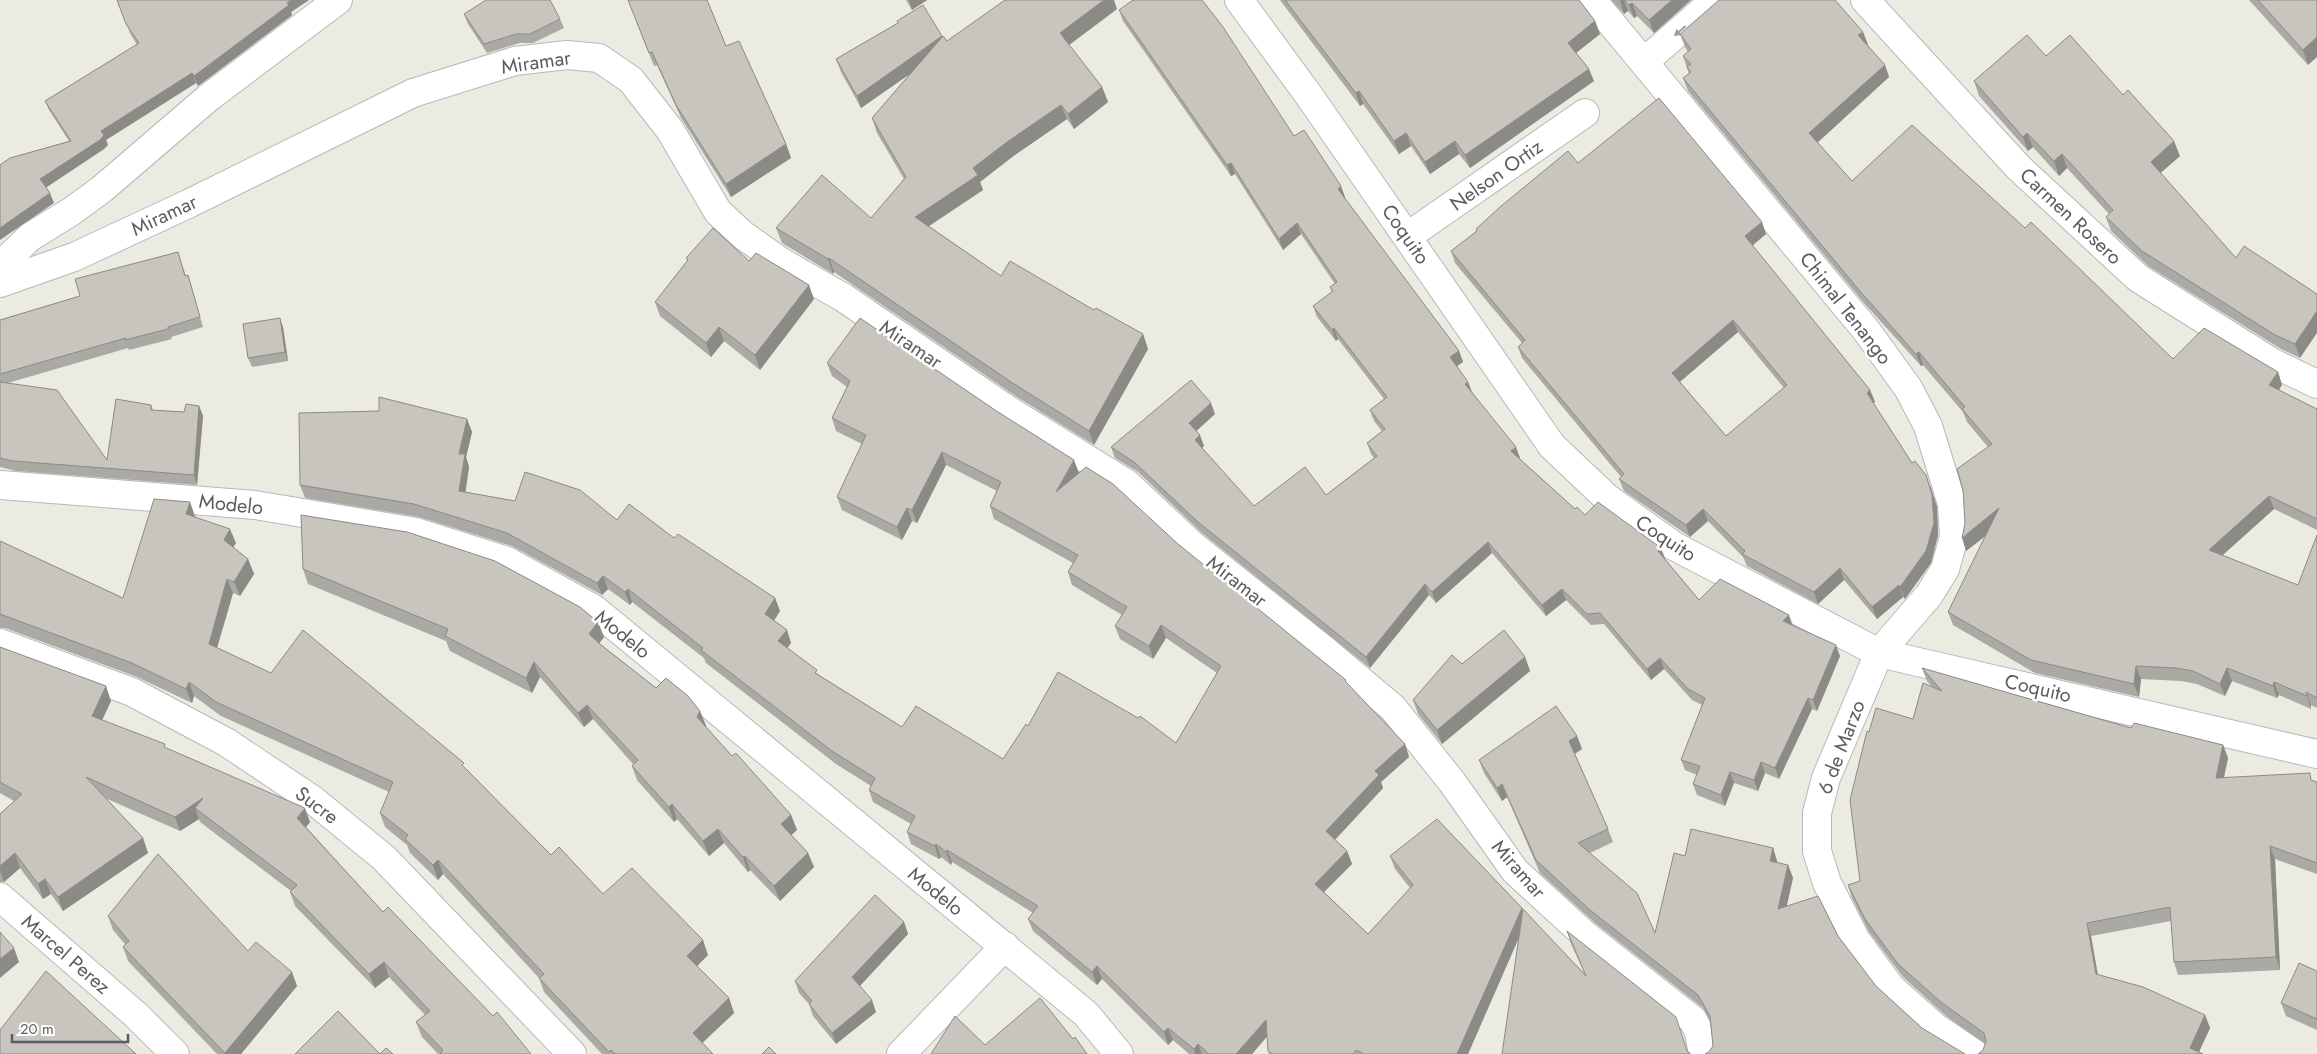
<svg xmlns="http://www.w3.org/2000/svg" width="2317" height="1054" viewBox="0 0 2317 1054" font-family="Jost,sans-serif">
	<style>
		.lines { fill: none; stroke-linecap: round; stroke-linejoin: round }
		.minor-casing { stroke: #b7b8bd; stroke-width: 30 }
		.minor { stroke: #fff; stroke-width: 28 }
		.wall { fill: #aba9a3; fill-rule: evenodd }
		.shaded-wall { fill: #8b8a85 }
		.building { fill: #c7c5be; stroke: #8b8a85; fill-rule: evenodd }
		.oneway { fill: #9c9da0 }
		.labels { text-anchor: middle; stroke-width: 5; stroke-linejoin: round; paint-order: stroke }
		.street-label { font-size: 20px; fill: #5a5c61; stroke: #fff }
	</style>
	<rect width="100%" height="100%" fill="#ebebe2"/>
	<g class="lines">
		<g class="minor-casing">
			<path id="minor" d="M 1239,0 L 1310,97 L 1552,446 L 1607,498 L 1674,546 L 1879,653 L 2317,754
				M 1592,0 L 1866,330 L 1908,388 L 1928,426 L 1952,504 L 1954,537 L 1945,569 L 1929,595 L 1879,653 L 1826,778 L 1817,813 L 1817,851 L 1827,883 L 1856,940 L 1891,988 L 1936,1028 L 1975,1054
				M 1865,0 L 2019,168 L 2138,278 L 2273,363 L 2317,384
				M 1644,62 L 1715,0
				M 1408,236 L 1585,113
				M 0,266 L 30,237 L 72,211 L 102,189 L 208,98 L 338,0
				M 0,283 L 74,257 L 188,204 L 413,93 L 515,61 L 567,55 L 599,58 L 631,80 L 670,130 L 718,212 L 743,235 L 781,262 L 844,298 L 1008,410 L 1127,484 L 1192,545 L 1323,649 L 1393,708 L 1452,782 L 1515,871 L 1585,935 L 1693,1020 L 1699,1032 L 1703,1054
				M 1,485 L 255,505 L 416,532 L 507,561 L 594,609 L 1086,1014 L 1119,1054
				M 0,643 L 132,692 L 226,742 L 313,800 L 384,858 L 572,1054
				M 0,897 L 136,1015 L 175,1054
				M 901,1054 L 1005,946"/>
		</g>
		<use href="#minor" class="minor"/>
	</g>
	<path class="wall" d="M 117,0 L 309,0 L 291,12 L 292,15 L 198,86 L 196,83 L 106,140 L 108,145 L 104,149 L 46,187 L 54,203 L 10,158 L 69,141 L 49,110 L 45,101 L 137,45 L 130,33 Z
		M 628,0 L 707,0 L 726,46 L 786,144 L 791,158 L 731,197 L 681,118 L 657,65 L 654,66 Z
		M 906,0 L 927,0 L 912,10 Z
		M 1280,0 L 1579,0 L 1595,21 L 1600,34 L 1576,53 L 1594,81 L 1470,168 L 1459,154 L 1430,174 L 1411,146 L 1399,154 L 1363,104 L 1360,106 Z
		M 1611,0 L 1691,0 L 1654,33 L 1637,16 L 1634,18 L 1628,11 L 1624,14 Z
		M 2249,0 L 2317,0 L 2308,65 Z
		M 1117,9 L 1069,45 L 1102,87 L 1108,102 L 1074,129 L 1067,119 L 1012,157 L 980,182 L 983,190 L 929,226 L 1001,276 L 1094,310 L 1143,334 L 1148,349 L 1094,445 L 1017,397 L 834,272 L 833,274 L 782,243 L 776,228 L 871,218 L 904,179 L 877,133 L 872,118 L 910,74 L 861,108 L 841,72 L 836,59 L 898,23 L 897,21 L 943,36 L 947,41 Z
		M 1119,10 L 1294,136 L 1345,197 L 1344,198 L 1459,351 L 1463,362 L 1457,366 L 1468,382 L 1472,392 L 1520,458 L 1520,459 L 1575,509 L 1585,515 L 1661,548 L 1665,559 L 1699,600 L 1793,626 L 1840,656 L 1817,711 L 1812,709 L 1779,779 L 1765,773 L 1758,791 L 1734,783 L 1725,806 L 1697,795 L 1693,784 L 1697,775 L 1685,770 L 1681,760 L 1702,705 L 1692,700 L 1664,669 L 1651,680 L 1604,624 L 1591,625 L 1566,600 L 1546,616 L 1492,553 L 1436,603 L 1429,595 L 1370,668 L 1202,533 L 1138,472 L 1115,458 L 1111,447 L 1215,414 L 1196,431 L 1204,446 L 1202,448 L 1254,506 L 1326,495 L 1374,458 L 1371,454 L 1367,443 L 1382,431 L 1374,421 L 1370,410 L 1384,399 L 1338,339 L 1336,341 L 1317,317 L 1313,306 L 1332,292 L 1330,287 L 1335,284 L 1301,234 L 1283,250 L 1235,174 L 1231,176 L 1123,21 Z
		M 464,14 L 560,19 L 564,28 L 533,43 L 520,43 L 487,53 L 468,24 Z
		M 1863,32 L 1868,45 L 1867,45 L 1885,65 L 1889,77 L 1817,142 L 1852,181 L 2025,228 L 2173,359 L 2278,372 L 2282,385 L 2279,390 L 2317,409 L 2317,530 L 2274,509 L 2222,555 L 2298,585 L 2317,535 L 2317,708 L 2311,705 L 2311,709 L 2279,695 L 2277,698 L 2232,681 L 2225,696 L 2197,684 L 2181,681 L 2141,679 L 2139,697 L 2035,673 L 1953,625 L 1948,612 L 1986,536 L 1966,551 L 1988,447 L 1967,422 L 1963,412 L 1923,365 L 1921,366 L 1864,303 L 1688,91 L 1683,78 L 1689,74 L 1683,56 L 1688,52 L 1685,47 L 1680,34 Z
		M 2046,56 L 2123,95 L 2180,156 L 2160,173 L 2236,258 L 2317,294 L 2300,358 L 2281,349 L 2148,266 L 2111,231 L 2106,217 L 2109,214 L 2067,168 L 2059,176 L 2033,147 L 2028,151 L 1979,96 L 1974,81 Z
		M 1578,163 L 1766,234 L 1752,246 L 1870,390 L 1875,402 L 1873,403 L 1912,463 L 1931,487 L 1937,507 L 1938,535 L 1931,563 L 1905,599 L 1903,597 L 1877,619 L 1844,580 L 1818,604 L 1747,566 L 1743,557 L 1708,521 L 1690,537 L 1624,491 L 1619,479 L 1621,477 L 1522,358 L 1518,347 L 1522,343 L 1455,263 L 1451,251 L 1477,231 L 1476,229 ZM 1738,332 L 1784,388 L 1726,436 L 1680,382 Z
		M 686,258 L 749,261 L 814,299 L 760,370 L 724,341 L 711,357 L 660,316 L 655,302 L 687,261 Z
		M 181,262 L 186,276 L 191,285 L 203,327 L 171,337 L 172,339 L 129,350 L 128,348 L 8,383 L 107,460 L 151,405 L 153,410 L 184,412 L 199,406 L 203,416 L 197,485 L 16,471 L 0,467 L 0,320 L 80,296 Z
		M 283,327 L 288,361 L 252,367 L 248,358 Z
		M 827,363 L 1079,473 L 1178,544 L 1347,684 L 1405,744 L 1409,757 L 1381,782 L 1383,788 L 1335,840 L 1347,851 L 1352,864 L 1324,892 L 1368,934 L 1410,888 L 1395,869 L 1390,856 L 1522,908 L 1523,911 L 1585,974 L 1571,944 L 1567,931 L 1681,1030 L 1518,940 L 1468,1054 L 1269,1054 L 1268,1051 L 1267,1036 L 1252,1054 L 1189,1054 L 1173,1040 L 1168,1045 L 1102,979 L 1097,985 L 1033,931 L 1028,919 L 1033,913 L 952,862 L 951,865 L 941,857 L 939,859 L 911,844 L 907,832 L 911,824 L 873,802 L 869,790 L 871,786 L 836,764 L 706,663 L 704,658 L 632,602 L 630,605 L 608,589 L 602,595 L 512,546 L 419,517 L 305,498 L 300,485 L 467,419 L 472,432 L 466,457 L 469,467 L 465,492 L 617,520 L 674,538 L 775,598 L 780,611 L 774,620 L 791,643 L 787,648 L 819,675 L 902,727 L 1003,759 L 1028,726 L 1176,743 L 1217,673 L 1166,638 L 1153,659 L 1120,639 L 1115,626 L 1122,615 L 1072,585 L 1068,572 L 1073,563 L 994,519 L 990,506 L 997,491 L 946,465 L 917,523 L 912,521 L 902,540 L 842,510 L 837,497 L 862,444 L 836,431 L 832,418 L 847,387 L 832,376 Z
		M 195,516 L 236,543 L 233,547 L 248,559 L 254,574 L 240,596 L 233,593 L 217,648 L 466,769 L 551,855 L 603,894 L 708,955 L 697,966 L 729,998 L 734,1013 L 702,1043 L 713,1054 L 602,1054 L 544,992 L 539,978 L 443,874 L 438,880 L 410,853 L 407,845 L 385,827 L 380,813 L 389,792 L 221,716 L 194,696 L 192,703 L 137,677 L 5,628 L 0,628 L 0,541 L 123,598 Z
		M 303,569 L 598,622 L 604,637 L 599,643 L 656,688 L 700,711 L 706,726 L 705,726 L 732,756 L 791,815 L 797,830 L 791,835 L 808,853 L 814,867 L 780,901 L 750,870 L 748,872 L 724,843 L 709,856 L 677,819 L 674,822 L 637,780 L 632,766 L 633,764 L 593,719 L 584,727 L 540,677 L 532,693 L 450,651 L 446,641 L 308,584 Z
		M 0,647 L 111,701 L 102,720 L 166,748 L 310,822 L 306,827 L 383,912 L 531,1054 L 438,1054 L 422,1037 L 416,1022 L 425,1015 L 389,977 L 375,988 L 295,906 L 290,892 L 291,891 L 200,822 L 199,819 L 180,831 L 105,798 L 143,838 L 148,853 L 63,911 L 51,894 L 43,899 L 20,868 L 4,882 L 0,882 L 0,814 L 14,801 L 0,793 Z
		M 1525,657 L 1530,671 L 1442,744 L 1418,714 L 1413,700 L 1462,664 Z
		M 1922,668 L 2131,728 L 2223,745 L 2228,758 L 2224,777 L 2313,781 L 2317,782 L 2317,874 L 2275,859 L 2280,970 L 2178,975 L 2174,962 L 2171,921 L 2091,936 L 2098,975 L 2205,1015 L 2210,1028 L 2199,1052 L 1983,1050 L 1985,1044 L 1946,1016 L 1903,977 L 1869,932 L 1852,898 L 1848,885 L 1860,881 L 1869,732 L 1913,719 L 1932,687 L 1927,681 Z
		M 1577,736 L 1582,749 L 1575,754 L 1608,829 L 1613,842 L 1590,853 L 1655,933 L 1685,856 L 1773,848 L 1777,861 L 1777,863 L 1788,865 L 1793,878 L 1786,907 L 1838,936 L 1876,986 L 1922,1028 L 1709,1052 L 1713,1046 L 1710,1021 L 1703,1008 L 1595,923 L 1540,873 L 1507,797 L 1502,801 L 1484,773 L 1479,760 Z
		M 108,916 L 248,951 L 297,986 L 241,1054 L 217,1054 L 128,961 L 123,947 L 125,944 L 113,930 Z
		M 904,922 L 908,934 L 860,986 L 876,1012 L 836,1044 L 813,1016 L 809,1004 L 799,993 L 795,981 Z
		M 2317,971 L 2317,1030 L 2286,1016 L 2281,1003 Z"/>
	<path class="shaded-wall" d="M 291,0 L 309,0 L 291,12 L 292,15 L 198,86 L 194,76 Z
		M 909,0 L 927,0 L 912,10 Z
		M 1104,0 L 1114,0 L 1117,9 L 1065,48 L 1060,33 Z
		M 1621,0 L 1624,0 L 1628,11 L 1624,14 L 1620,1 Z
		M 1672,0 L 1691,0 L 1654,33 L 1649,20 Z
		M 1632,3 L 1637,16 L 1634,18 L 1629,5 Z
		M 1595,21 L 1600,34 L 1572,56 L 1568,43 Z
		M 1863,32 L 1868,45 L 1863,48 L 1858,35 Z
		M 942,36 L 947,48 L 861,108 L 857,96 Z
		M 2317,37 L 2317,57 L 2308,65 L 2303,50 Z
		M 1885,65 L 1889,77 L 1814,146 L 1809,133 Z
		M 1589,69 L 1594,81 L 1470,168 L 1465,155 Z
		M 192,73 L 196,83 L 106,140 L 108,145 L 104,149 L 44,189 L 40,179 L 101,131 Z
		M 1102,87 L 1108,102 L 1074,129 L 1068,114 Z
		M 1359,91 L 1363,104 L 1360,106 L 1356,93 Z
		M 1061,105 L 1067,119 L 1012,157 L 980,182 L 983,190 L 920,232 L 915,217 L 973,168 L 1007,142 Z
		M 1406,133 L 1411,146 L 1399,154 L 1394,141 Z
		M 2027,133 L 2033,147 L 2028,151 L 2023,137 Z
		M 1455,141 L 1459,154 L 1430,174 L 1425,162 Z
		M 2174,141 L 2180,156 L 2156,177 L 2151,162 Z
		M 786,144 L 791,158 L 731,197 L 726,184 Z
		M 2062,154 L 2067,168 L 2059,176 L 2054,161 Z
		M 1231,163 L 1235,174 L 1231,176 L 1227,165 Z
		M 1341,186 L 1345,197 L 1342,200 L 1338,189 Z
		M 50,193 L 54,203 L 0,240 L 0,228 Z
		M 1762,222 L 1766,234 L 1749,248 L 1745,236 Z
		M 1297,223 L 1301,234 L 1283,250 L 1279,239 Z
		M 829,258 L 834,272 L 833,274 L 828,259 Z
		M 809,285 L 814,299 L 760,370 L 755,355 Z
		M 2317,311 L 2317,333 L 2300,358 L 2295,344 Z
		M 280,318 L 283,327 L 288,361 L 285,352 Z
		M 1733,320 L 1738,332 L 1676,385 L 1672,373 Z
		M 719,327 L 724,341 L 711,357 L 706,343 Z
		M 1334,328 L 1338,339 L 1336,341 L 1332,330 Z
		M 1143,334 L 1148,349 L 1094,445 L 1089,431 Z
		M 1459,351 L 1463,362 L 1454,368 L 1450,357 Z
		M 1919,352 L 1923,365 L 1921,366 L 1916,354 Z
		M 2278,372 L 2282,385 L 2273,398 L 2269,385 Z
		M 1468,382 L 1472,393 L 1465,384 Z
		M 1870,390 L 1875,402 L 1871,405 L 1867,393 Z
		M 1211,403 L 1215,414 L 1193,434 L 1189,423 Z
		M 199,406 L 203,416 L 197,485 L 194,475 Z
		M 467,419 L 472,432 L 466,457 L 469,467 L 464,504 L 459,491 L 459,454 Z
		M 1200,435 L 1204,446 L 1199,451 L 1195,440 Z
		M 1516,447 L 1520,458 L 1515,462 L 1511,451 Z
		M 942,452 L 946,465 L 917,523 L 912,510 Z
		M 1074,460 L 1079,473 L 1056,492 Z
		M 1926,475 L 1937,507 L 1938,535 L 1931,563 L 1905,599 L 1900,587 Z
		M 2269,496 L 2274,509 L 2214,563 L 2209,550 Z
		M 190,502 L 195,516 L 192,528 L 186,514 Z
		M 907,508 L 912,521 L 902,540 L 897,527 Z
		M 1999,508 L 2004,521 L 1966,551 L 1962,538 Z
		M 1703,509 L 1708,521 L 1690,537 L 1686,525 Z
		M 230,529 L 236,543 L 229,554 L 224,540 Z
		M 1488,542 L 1492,553 L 1436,603 L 1432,592 Z
		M 1661,548 L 1665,559 L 1658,551 Z
		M 248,559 L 254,574 L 240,596 L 234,582 Z
		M 1840,568 L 1844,580 L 1818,604 L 1814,592 Z
		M 603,576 L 608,589 L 602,595 L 597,583 Z
		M 227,579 L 233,593 L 214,658 L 209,644 Z
		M 1425,584 L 1429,595 L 1370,668 L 1366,657 Z
		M 1899,585 L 1903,597 L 1877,619 L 1872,607 Z
		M 628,589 L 632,602 L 630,605 L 625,592 Z
		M 1562,589 L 1566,600 L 1546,616 L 1542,605 Z
		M 775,598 L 780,611 L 770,627 L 765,614 Z
		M 1789,615 L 1793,626 L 1783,621 Z
		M 598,622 L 604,637 L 595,649 L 589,634 Z
		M 1161,625 L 1166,638 L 1153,659 L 1149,646 Z
		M 787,630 L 791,643 L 783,654 L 778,641 Z
		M 1836,645 L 1840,656 L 1817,711 L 1813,700 Z
		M 1525,657 L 1530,671 L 1442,744 L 1437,730 Z
		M 1660,658 L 1664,669 L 1651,680 L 1647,669 Z
		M 534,662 L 540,677 L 532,693 L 526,678 Z
		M 2136,666 L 2141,679 L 2139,697 L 2134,684 Z
		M 2227,668 L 2232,681 L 2225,696 L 2220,684 Z
		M 189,682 L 194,696 L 192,703 L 186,689 Z
		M 2274,682 L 2279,695 L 2277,698 L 2273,686 Z
		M 106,686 L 111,701 L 97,731 L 92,716 Z
		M 2306,692 L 2311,705 L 2311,709 L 2307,696 Z
		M 1808,698 L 1812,709 L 1779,779 L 1775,768 Z
		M 587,705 L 593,719 L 584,727 L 578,713 Z
		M 700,711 L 706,726 L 702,732 L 697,717 Z
		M 1577,736 L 1582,749 L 1574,754 L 1569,741 Z
		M 1405,744 L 1409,757 L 1381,782 L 1383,788 L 1331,844 L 1326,831 L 1375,771 Z
		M 2223,745 L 2228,758 L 2221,791 L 2216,778 Z
		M 1761,762 L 1765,773 L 1758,791 L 1754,780 Z
		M 1730,772 L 1734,783 L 1725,806 L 1721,795 Z
		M 1502,784 L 1507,797 L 1502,801 L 1497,788 Z
		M 203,798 L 195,808 L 199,819 L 180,831 L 175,817 Z
		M 672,804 L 677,819 L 674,822 L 669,807 Z
		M 305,808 L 310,822 L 302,832 L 297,818 Z
		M 791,815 L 797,830 L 787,839 L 781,824 Z
		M 718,829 L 724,843 L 709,856 L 703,841 Z
		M 143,838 L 148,853 L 63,911 L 58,897 Z
		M 936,844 L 941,857 L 939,859 L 935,846 Z
		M 2270,846 L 2275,859 L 2280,970 L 2276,957 Z
		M 1773,848 L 1777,861 L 1775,874 L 1770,861 Z
		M 947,850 L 952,862 L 951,865 L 946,852 Z
		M 1347,851 L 1352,864 L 1319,897 L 1315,884 Z
		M 15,853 L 20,868 L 4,882 L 0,871 L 0,866 Z
		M 808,853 L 814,867 L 780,901 L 774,886 Z
		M 745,856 L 750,870 L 748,872 L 743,857 Z
		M 438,860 L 443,874 L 438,880 L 433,865 Z
		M 1788,865 L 1793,878 L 1783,923 L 1778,909 Z
		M 45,879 L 51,894 L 43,899 L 38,884 Z
		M 1522,908 L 1526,921 L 1468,1054 L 1457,1054 Z
		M 904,922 L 908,934 L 857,989 L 852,977 Z
		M 2087,923 L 2091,936 L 2100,988 L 2096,974 Z
		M 703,940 L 708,955 L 692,971 L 687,956 Z
		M 14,948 L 19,962 L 0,978 L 0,959 Z
		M 384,962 L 389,977 L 375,988 L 369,974 Z
		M 1097,966 L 1102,979 L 1097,985 L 1092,972 Z
		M 292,972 L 297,986 L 241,1054 L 225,1054 L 225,1053 Z
		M 729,998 L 734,1013 L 698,1047 L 693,1033 Z
		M 872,1000 L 876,1012 L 836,1044 L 832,1033 Z
		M 2205,1015 L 2210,1028 L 2198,1054 L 2190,1048 Z
		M 1266,1020 L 1271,1032 L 1252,1054 L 1236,1054 Z
		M 1168,1028 L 1173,1040 L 1168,1045 L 1164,1032 Z
		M 1198,1044 L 1202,1054 L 1195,1054 L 1194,1049 Z"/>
	<path class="building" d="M 117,0 L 291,0 L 287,3 L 289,5 L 194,76 L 192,73 L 101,131 L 104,135 L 100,140 L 40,179 L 50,193 L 0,228 L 0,165 L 10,158 L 71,141 L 45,101 L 139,43 L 126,24 Z
		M 486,0 L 550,0 L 560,19 L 530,34 L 516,34 L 484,44 L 464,14 Z
		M 628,0 L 707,0 L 726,46 L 739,41 L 786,144 L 726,184 L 676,105 L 652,52 L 649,53 Z
		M 1005,0 L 1104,0 L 1060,33 L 1102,87 L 1068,114 L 1061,105 L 1007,142 L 973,168 L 978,175 L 915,217 L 1001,276 L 1010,261 L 1094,310 L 1096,308 L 1143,334 L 1089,431 L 1011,382 L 829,258 L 828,259 L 776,228 L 822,175 L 871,218 L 906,177 L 872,118 L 943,36 L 947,41 Z
		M 1133,0 L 1202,0 L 1223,27 L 1294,136 L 1304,130 L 1341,186 L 1338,189 L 1459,351 L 1450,357 L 1468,382 L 1465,384 L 1516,447 L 1511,451 L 1575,509 L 1577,507 L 1585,515 L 1598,502 L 1661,548 L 1658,551 L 1699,600 L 1720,579 L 1789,615 L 1783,621 L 1836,645 L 1813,700 L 1808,698 L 1775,768 L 1761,762 L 1754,780 L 1730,772 L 1721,795 L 1693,784 L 1700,766 L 1681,760 L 1705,698 L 1688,689 L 1660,658 L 1647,669 L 1600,613 L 1587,614 L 1562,589 L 1542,605 L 1488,542 L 1432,592 L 1425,584 L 1366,657 L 1198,522 L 1134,462 L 1111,447 L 1191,380 L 1211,403 L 1189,423 L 1200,435 L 1195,440 L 1254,506 L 1305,467 L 1326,495 L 1377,456 L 1367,443 L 1385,429 L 1370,410 L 1387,397 L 1334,328 L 1332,330 L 1313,306 L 1333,291 L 1330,287 L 1337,282 L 1297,223 L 1279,239 L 1231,163 L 1227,165 L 1119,10 Z
		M 1285,0 L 1579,0 L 1595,21 L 1568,43 L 1589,69 L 1465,155 L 1455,141 L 1425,162 L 1406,133 L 1394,141 L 1359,91 L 1356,93 Z
		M 1624,0 L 1672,0 L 1649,20 L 1632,3 L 1629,5 Z
		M 1719,0 L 1835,0 L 1863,32 L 1858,35 L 1885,65 L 1809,133 L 1852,181 L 1912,125 L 2025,228 L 2031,222 L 2173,359 L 2204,328 L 2278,372 L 2269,385 L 2317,409 L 2317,519 L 2269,496 L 2209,550 L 2298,585 L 2317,535 L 2317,698 L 2306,692 L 2307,696 L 2274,682 L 2273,686 L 2227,668 L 2220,684 L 2193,671 L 2176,668 L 2136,666 L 2134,684 L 2031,660 L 1948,612 L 1999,508 L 1962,538 L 1965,523 L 1963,490 L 1957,469 L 1992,444 L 1962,409 L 1965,407 L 1919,352 L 1916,354 L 1859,290 L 1683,78 L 1691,72 L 1687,67 L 1691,64 L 1683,56 L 1691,49 L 1680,34 Z
		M 2258,0 L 2317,0 L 2317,37 L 2303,50 Z
		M 923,5 L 942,36 L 857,96 L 836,59 L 898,23 L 897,21 Z
		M 2027,35 L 2046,56 L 2070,35 L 2123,95 L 2128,90 L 2174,141 L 2151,162 L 2236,258 L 2244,246 L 2317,294 L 2317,311 L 2295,344 L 2275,335 L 2142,251 L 2106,217 L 2113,210 L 2062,154 L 2054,161 L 2027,133 L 2023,137 L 1974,81 Z
		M 1659,98 L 1762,222 L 1745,236 L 1870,390 L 1867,393 L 1912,463 L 1915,461 L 1926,475 L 1932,495 L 1934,523 L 1926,551 L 1900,587 L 1899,585 L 1872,607 L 1840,568 L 1814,592 L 1742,554 L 1745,551 L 1703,509 L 1686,525 L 1619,479 L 1624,474 L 1518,347 L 1525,340 L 1451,251 L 1477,231 L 1476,229 L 1500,207 L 1568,151 L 1578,163 ZM 1733,320 L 1787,385 L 1726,436 L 1672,373 Z
		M 713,228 L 749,261 L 756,253 L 809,285 L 755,355 L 719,327 L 706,343 L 655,302 L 688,260 L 686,258 Z
		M 178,252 L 185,276 L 188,275 L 200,317 L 168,327 L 168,329 L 125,340 L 126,338 L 0,374 L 0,320 L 80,296 L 75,279 Z
		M 280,318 L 285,352 L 248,358 L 243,324 Z
		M 860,318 L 995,410 L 1074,460 L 1056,492 L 1086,467 L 1113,484 L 1178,544 L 1346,680 L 1345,681 L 1405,744 L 1375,771 L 1379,775 L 1326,831 L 1347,851 L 1315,884 L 1368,934 L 1413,885 L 1390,856 L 1437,819 L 1522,908 L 1457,1054 L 1364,1054 L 1356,1050 L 1353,1054 L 1272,1054 L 1268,1051 L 1266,1020 L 1236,1054 L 1209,1054 L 1198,1044 L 1194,1049 L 1168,1028 L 1164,1032 L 1097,966 L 1092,972 L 1028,919 L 1038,906 L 947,850 L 946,852 L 936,844 L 935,846 L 907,832 L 915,816 L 869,790 L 875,778 L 832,751 L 701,650 L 703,648 L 628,589 L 625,592 L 603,576 L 597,583 L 507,533 L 414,504 L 300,485 L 299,413 L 379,411 L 379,397 L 467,419 L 459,454 L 465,454 L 459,491 L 515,501 L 525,472 L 580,490 L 617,520 L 629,504 L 674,538 L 678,534 L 775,598 L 765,614 L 787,630 L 778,641 L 817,670 L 815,673 L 902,727 L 916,706 L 1003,759 L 1026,724 L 1028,726 L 1058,672 L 1138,718 L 1140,716 L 1176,743 L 1221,666 L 1161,625 L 1149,646 L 1115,626 L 1127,607 L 1068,572 L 1078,555 L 990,506 L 1001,482 L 942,452 L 912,510 L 907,508 L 897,527 L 837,497 L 866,435 L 832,418 L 850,381 L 827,363 Z
		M 0,382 L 57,390 L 107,460 L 116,399 L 151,405 L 151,410 L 184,412 L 186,404 L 199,406 L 194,475 L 13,461 L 0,458 Z
		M 154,499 L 190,502 L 186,514 L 230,529 L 224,540 L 248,559 L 234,582 L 227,579 L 209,644 L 271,673 L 303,630 L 464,763 L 462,765 L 551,855 L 559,847 L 603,894 L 632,868 L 703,940 L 687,956 L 729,998 L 693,1033 L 713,1054 L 615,1054 L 611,1050 L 609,1052 L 539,978 L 544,974 L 438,860 L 433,865 L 405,839 L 408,835 L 380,813 L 393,782 L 216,702 L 189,682 L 186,689 L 132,663 L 0,614 L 0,541 L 123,598 Z
		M 301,515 L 407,532 L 495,561 L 580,607 L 598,622 L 589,634 L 601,645 L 656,688 L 666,678 L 688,696 L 700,711 L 697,717 L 732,756 L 736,753 L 791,815 L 781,824 L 808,853 L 774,886 L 745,856 L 743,857 L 718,829 L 703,841 L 672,804 L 669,807 L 632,766 L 638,760 L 587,705 L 578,713 L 534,662 L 526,678 L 445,636 L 448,629 L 303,569 Z
		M 1504,630 L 1525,657 L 1437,730 L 1413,700 L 1452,655 L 1462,664 Z
		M 0,647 L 106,686 L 92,716 L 165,744 L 164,747 L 305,808 L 297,818 L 383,912 L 388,907 L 493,1016 L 497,1012 L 531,1054 L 440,1054 L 443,1050 L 416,1022 L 430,1011 L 384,962 L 369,974 L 290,892 L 297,885 L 195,808 L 203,798 L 175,817 L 86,777 L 143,838 L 58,897 L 45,879 L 38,884 L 15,853 L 0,866 L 0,814 L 22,794 L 0,782 Z
		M 1922,668 L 2131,728 L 2134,723 L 2223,745 L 2216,778 L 2310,773 L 2311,780 L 2317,782 L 2317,863 L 2270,846 L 2276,957 L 2174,962 L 2170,907 L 2087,923 L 2096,974 L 2143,987 L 2205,1015 L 2190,1048 L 2203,1054 L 1978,1054 L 1983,1050 L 1986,1042 L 1984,1033 L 1941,1002 L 1898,964 L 1865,919 L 1848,885 L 1860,881 L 1850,800 L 1867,731 L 1869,732 L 1876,708 L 1913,719 L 1923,683 L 1942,691 Z
		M 1556,706 L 1577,736 L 1569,741 L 1608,829 L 1578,843 L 1637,893 L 1655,933 L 1674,853 L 1685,856 L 1691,829 L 1773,848 L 1770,861 L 1788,865 L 1778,909 L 1818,896 L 1838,936 L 1876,986 L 1922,1028 L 1965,1054 L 1705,1054 L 1709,1052 L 1713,1046 L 1710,1016 L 1698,995 L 1590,910 L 1536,860 L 1502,784 L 1497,788 L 1479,760 Z
		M 158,854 L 248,951 L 256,942 L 292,972 L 225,1053 L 123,947 L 129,941 L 108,916 Z
		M 875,895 L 904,922 L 852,977 L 872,1000 L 832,1033 L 809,1004 L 812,1001 L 795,981 Z
		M 1523,909 L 1586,976 L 1567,931 L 1676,1017 L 1687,1051 L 1691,1054 L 1502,1054 Z
		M 0,932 L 14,948 L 0,959 Z
		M 2299,963 L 2317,971 L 2317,1019 L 2281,1003 Z
		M 46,971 L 136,1054 L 0,1054 L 0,1030 Z
		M 1040,998 L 1073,1039 L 1075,1037 L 1087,1054 L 931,1054 L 955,1016 L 985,1045 Z
		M 338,1011 L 380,1054 L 386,1048 L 393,1054 L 295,1054 Z
		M 769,1047 L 776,1054 L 762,1054 Z"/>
	<defs><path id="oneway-solid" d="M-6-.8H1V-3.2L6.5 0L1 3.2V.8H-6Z" transform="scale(1.25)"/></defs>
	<use class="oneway" href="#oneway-solid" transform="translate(1680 31) rotate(139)"/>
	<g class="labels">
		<g class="street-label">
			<text transform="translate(536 62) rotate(-8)" y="7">Miramar</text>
			<text transform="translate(1496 175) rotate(-35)" y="7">Nelson Ortiz</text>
			<text transform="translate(164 215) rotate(-25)" y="7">Miramar</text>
			<text transform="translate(2071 216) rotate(43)" y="7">Carmen Rosero</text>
			<text transform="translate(1406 234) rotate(55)" y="7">Coquito</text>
			<text transform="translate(1846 308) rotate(52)" y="7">Chimal Tenango</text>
			<text transform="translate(911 344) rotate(34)" y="7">Miramar</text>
			<text transform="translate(231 504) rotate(6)" y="7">Modelo</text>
			<text transform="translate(1666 538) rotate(33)" y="7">Coquito</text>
			<text transform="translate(1237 581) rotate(38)" y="7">Miramar</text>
			<text transform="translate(623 634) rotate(39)" y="7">Modelo</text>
			<text transform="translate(2038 688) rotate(13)" y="7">Coquito</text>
			<text transform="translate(1841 747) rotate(-69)" y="7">6 de Marzo</text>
			<text transform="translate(317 805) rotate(37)" y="7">Sucre</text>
			<text transform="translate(1519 869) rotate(49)" y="7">Miramar</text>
			<text transform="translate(936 891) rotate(39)" y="7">Modelo</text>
			<text transform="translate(66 954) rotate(41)" y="7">Marcel Perez</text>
		</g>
	</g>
	<path d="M12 1034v8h116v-8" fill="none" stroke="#5a5c61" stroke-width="2.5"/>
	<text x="20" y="1034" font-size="15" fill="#5a5c61" stroke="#ffffff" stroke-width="4" paint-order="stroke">20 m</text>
</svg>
